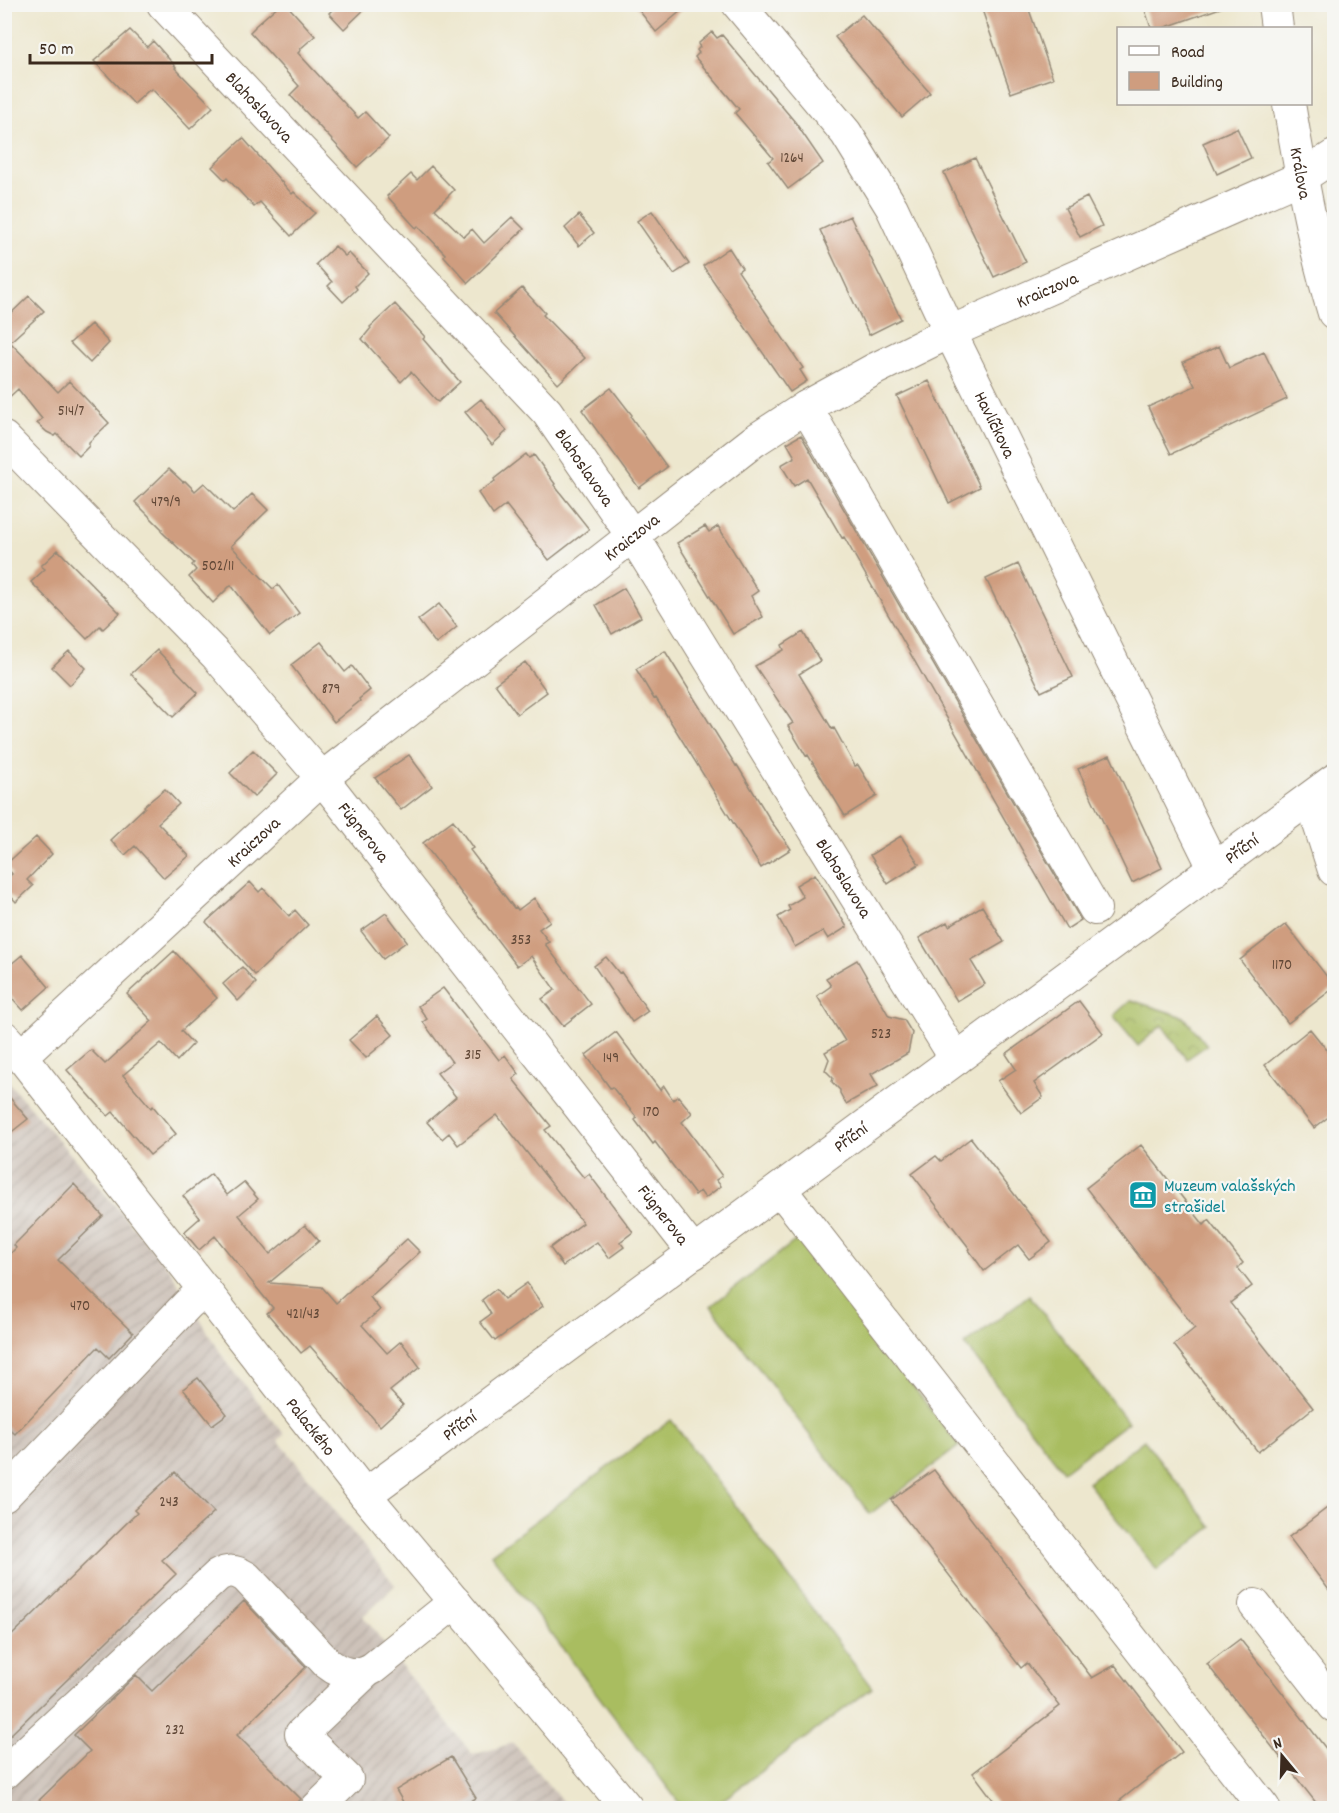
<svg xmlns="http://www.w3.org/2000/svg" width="1339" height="1813" viewBox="0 0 1339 1813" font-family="Dekko,sans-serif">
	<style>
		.industrial { fill: url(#industrial-furrows) }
		.park { fill: url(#park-crowns); stroke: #727440; stroke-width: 1.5 }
		.garden { fill: #a9bd61; stroke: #727440; stroke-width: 1.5 }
		.building { fill: #cf9d7f }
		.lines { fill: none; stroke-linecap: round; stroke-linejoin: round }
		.minor-casing { stroke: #948876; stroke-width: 34 }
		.minor { stroke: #fff; stroke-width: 32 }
		.labels { text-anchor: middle; stroke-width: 4.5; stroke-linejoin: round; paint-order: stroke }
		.number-label { font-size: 15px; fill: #604736 }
		.street-label { font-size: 18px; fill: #3b2a1e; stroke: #f6f6f2 }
		.culture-label { font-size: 18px; fill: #0d838f; stroke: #f6f6f2; text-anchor: start }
	</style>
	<defs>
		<pattern id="industrial-furrows" width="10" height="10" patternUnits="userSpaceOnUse" patternTransform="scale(1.5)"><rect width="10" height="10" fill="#cdc2b9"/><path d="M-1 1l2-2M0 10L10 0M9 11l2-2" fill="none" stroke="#b1a79f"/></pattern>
		<pattern id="park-crowns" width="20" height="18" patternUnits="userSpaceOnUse" patternTransform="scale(1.5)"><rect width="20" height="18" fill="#a9bd61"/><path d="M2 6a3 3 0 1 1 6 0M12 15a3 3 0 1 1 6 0" fill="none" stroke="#8b9a4f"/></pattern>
	</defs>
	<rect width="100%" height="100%" fill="#f6f6f2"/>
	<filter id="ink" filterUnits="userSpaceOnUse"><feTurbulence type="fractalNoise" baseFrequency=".0167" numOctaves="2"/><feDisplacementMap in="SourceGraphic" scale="12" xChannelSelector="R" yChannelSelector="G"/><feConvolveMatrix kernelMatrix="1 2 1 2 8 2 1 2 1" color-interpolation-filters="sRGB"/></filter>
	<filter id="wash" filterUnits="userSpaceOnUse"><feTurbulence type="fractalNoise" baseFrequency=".008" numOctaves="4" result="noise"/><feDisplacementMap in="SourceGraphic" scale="24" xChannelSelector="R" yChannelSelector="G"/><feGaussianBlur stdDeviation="1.35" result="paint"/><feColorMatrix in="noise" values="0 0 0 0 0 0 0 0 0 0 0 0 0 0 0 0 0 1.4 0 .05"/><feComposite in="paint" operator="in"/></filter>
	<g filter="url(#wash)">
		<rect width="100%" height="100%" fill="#ede7ce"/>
		<path class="industrial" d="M 4,1077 L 168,1267 L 225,1360 L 284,1434 L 278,1440 L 395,1585 L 363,1616 L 401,1665 L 473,1755 L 513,1743 L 568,1808 L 5,1808 Z"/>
		<path class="park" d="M 1131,1000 L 1184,1017 L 1207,1045 L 1187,1059 L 1162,1025 L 1138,1046 L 1113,1016 Z"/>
		<path class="garden" d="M 799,1238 L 959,1446 L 870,1514 L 711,1306 Z
			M 1029,1295 L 1128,1422 L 1063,1471 L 965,1345 Z
			M 671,1420 L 872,1688 L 712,1808 L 683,1808 L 491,1554 Z
			M 1144,1440 L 1212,1527 L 1157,1570 L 1088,1483 Z"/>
		<g id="blocks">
			<path class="building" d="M 280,4 L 286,4 L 315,36 L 300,49 L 301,50 L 298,53 L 358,118 L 365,112 L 389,138 L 357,167 L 290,95 L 299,86 L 250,32 L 255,27 L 255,26 Z
				M 338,4 L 370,4 L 344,29 L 329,13 Z
				M 634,4 L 689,4 L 656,32 Z
				M 980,4 L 1027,4 L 1053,78 L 1011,93 Z
				M 1143,4 L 1222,4 L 1223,7 L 1163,28 L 1151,28 Z
				M 862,15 L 930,93 L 902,117 L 835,37 Z
				M 130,30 L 147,47 L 153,41 L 176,67 L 175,68 L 213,107 L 190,129 L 152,89 L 150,91 L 149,90 L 134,104 L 94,61 Z
				M 712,32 L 717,38 L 722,35 L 795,122 L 823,163 L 788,189 L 768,162 L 773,158 L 735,113 L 739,109 L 695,57 L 699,53 L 697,50 L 700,47 L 698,44 Z
				M 1237,128 L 1251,158 L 1217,174 L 1203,143 Z
				M 243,138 L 292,194 L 294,192 L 315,213 L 291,236 L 260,202 L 254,207 L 227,178 L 225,180 L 212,167 Z
				M 975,158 L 1026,262 L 994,277 L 944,173 Z
				M 431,166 L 454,190 L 435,209 L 464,237 L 472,229 L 484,243 L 512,217 L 524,229 L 468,283 L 444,256 L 445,254 L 418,226 L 416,228 L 387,196 L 411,174 L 417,180 Z
				M 1087,197 L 1102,226 L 1080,237 L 1065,208 Z
				M 652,211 L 689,264 L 674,274 L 637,221 Z
				M 579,215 L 594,233 L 579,246 L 565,228 Z
				M 850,216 L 901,319 L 869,335 L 820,230 Z
				M 335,246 L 345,256 L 349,253 L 368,273 L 355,286 L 357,289 L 343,302 L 328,286 L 332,282 L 316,264 Z
				M 729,248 L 742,268 L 738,271 L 803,368 L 800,370 L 807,381 L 790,392 L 703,266 Z
				M 522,288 L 545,313 L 543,315 L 585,358 L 558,384 L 494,313 Z
				M 29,296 L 44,311 L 10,342 L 58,392 L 69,381 L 109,423 L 89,442 L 89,446 L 79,456 L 57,434 L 55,436 L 47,432 L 37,423 L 42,419 L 18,389 L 4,402 L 4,320 Z
				M 395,304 L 425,337 L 423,339 L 460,382 L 438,402 L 411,372 L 401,382 L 362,339 L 371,328 L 370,327 Z
				M 91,324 L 109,343 L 90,363 L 70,343 Z
				M 1219,346 L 1229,368 L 1264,352 L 1287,399 L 1171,454 L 1148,407 L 1195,386 L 1183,362 Z
				M 929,381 L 980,487 L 949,503 L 897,396 Z
				M 611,388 L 632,415 L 631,417 L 667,467 L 639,488 L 582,410 Z
				M 481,399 L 507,431 L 492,445 L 465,412 Z
				M 801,435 L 1081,920 L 1067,929 L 844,537 L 842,538 L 807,478 L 794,486 L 781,465 L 795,457 L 787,443 Z
				M 526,454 L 529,458 L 534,455 L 555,484 L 554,485 L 589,529 L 549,560 L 506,505 L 493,515 L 478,493 L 495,481 L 494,479 Z
				M 169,469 L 183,482 L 185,481 L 195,491 L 204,483 L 233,512 L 252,494 L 268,510 L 231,546 L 273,589 L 278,585 L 299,613 L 270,635 L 231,585 L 213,603 L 189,577 L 196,570 L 192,565 L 194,563 L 161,531 L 162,529 L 135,502 Z
				M 705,526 L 709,532 L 718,526 L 758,591 L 751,596 L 763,617 L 733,634 L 677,543 Z
				M 58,550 L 120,613 L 103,629 L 100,626 L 87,639 L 31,582 L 45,569 L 41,566 Z
				M 1018,564 L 1073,677 L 1041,692 L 986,579 Z
				M 624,588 L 641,617 L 612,634 L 596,605 Z
				M 439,604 L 457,627 L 436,644 L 418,620 Z
				M 803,632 L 820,661 L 799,674 L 832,729 L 834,728 L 855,766 L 858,765 L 877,796 L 845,816 L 808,755 L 806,756 L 788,726 L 793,723 L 755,666 L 784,650 L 782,645 Z
				M 321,642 L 345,672 L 352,666 L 370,690 L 359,699 L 360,701 L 334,722 L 291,665 Z
				M 157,650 L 198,693 L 173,717 L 131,674 Z
				M 69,651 L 86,668 L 70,685 L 52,667 Z
				M 665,651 L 736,766 L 737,765 L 771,821 L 791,849 L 761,868 L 656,698 L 654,699 L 636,669 Z
				M 525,662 L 547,692 L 517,714 L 495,684 Z
				M 253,750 L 277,774 L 254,797 L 230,773 Z
				M 409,755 L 432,786 L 401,810 L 375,778 Z
				M 1110,755 L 1162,868 L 1132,883 L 1078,769 Z
				M 165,789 L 179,804 L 158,823 L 189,856 L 164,878 L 135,846 L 125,855 L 110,840 L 145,807 L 144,806 Z
				M 453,820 L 473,848 L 470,850 L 514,908 L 516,907 L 518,910 L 534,898 L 550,921 L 539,929 L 549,942 L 545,944 L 591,1004 L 563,1026 L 542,999 L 555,990 L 531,956 L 517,966 L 423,843 Z
				M 901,836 L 919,864 L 888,884 L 870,855 Z
				M 36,837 L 52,854 L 27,880 L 33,886 L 16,902 L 4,889 L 4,881 L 12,874 L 5,865 Z
				M 815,874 L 847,927 L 828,939 L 823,931 L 795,947 L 778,917 L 790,910 L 788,906 L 803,897 L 796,885 Z
				M 250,882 L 259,892 L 263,888 L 289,916 L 295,910 L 308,925 L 255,975 L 206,922 Z
				M 982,906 L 1004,942 L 971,961 L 985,984 L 957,1001 L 919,938 L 947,922 L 949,926 Z
				M 386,913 L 407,941 L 383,959 L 361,931 Z
				M 1286,924 L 1335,987 L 1288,1023 L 1240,960 Z
				M 174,951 L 217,998 L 181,1031 L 193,1044 L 177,1061 L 161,1043 L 123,1075 L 151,1108 L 153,1106 L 176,1134 L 150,1155 L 113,1112 L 108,1116 L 67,1070 L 91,1050 L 105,1064 L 152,1021 L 127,994 Z
				M 22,955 L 49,987 L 23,1010 L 4,989 L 4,970 Z
				M 606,957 L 619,973 L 621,972 L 648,1011 L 632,1022 L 594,966 Z
				M 857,960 L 889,1016 L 904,1020 L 912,1033 L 908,1053 L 871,1074 L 878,1086 L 846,1104 L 840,1093 L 840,1090 L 832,1082 L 833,1078 L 825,1070 L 829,1059 L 825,1052 L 845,1041 L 817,996 L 831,986 L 826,978 Z
				M 242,967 L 256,983 L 238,1001 L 223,984 Z
				M 443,988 L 499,1060 L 505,1055 L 519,1074 L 513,1079 L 551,1126 L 545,1130 L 584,1178 L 589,1174 L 633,1232 L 620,1242 L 624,1247 L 609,1258 L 597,1242 L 563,1266 L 550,1248 L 583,1223 L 497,1115 L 458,1145 L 449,1133 L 442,1139 L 427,1122 L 456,1097 L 437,1073 L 452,1062 L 423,1022 L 427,1019 L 418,1006 Z
				M 1079,1001 L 1103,1033 L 1034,1083 L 1043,1097 L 1021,1113 L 998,1081 L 1016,1069 L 1006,1054 Z
				M 377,1016 L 393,1035 L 366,1058 L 349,1040 Z
				M 1310,1029 L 1335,1060 L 1335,1112 L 1314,1128 L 1265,1065 Z
				M 616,1032 L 660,1090 L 664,1086 L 673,1100 L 678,1096 L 692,1113 L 682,1122 L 722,1176 L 716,1180 L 721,1186 L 705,1198 L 700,1191 L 695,1195 L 655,1142 L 653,1144 L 635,1120 L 637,1118 L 612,1087 L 610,1088 L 586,1055 Z
				M 4,1091 L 28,1119 L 4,1138 Z
				M 971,1138 L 1051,1242 L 1029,1259 L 1018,1245 L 984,1271 L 969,1250 L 970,1249 L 912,1174 L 936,1156 L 941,1161 Z
				M 1141,1145 L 1204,1225 L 1209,1220 L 1243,1263 L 1238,1268 L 1252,1286 L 1230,1303 L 1313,1408 L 1258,1452 L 1174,1345 L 1195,1328 L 1086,1188 Z
				M 211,1174 L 227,1195 L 244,1182 L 258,1199 L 239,1215 L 270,1254 L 305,1225 L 319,1241 L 269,1283 L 322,1287 L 336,1303 L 407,1239 L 420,1252 L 370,1297 L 380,1310 L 362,1325 L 387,1353 L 401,1341 L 420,1367 L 390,1391 L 403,1405 L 380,1426 L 310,1346 L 301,1353 L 267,1313 L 273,1308 L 215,1236 L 199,1250 L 184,1232 L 200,1218 L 183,1196 Z
				M 74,1184 L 103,1216 L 58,1260 L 133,1333 L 109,1358 L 98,1347 L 15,1434 L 4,1424 L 4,1260 L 16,1248 L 14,1245 Z
				M 527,1283 L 543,1306 L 495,1341 L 480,1322 L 491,1314 L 482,1300 L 496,1289 L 504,1299 Z
				M 198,1378 L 227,1414 L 212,1425 L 183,1389 Z
				M 934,1470 L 1092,1678 L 1115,1665 L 1182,1752 L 1109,1809 L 1000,1809 L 973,1773 L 1060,1706 L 1027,1663 L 1021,1668 L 891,1500 Z
				M 175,1472 L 214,1512 L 162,1560 L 176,1574 L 4,1741 L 4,1643 L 137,1513 L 134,1510 Z
				M 1335,1502 L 1335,1598 L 1289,1537 Z
				M 244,1601 L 306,1667 L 237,1735 L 301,1799 L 291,1809 L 30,1809 L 90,1751 L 74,1735 L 136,1675 L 152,1691 Z
				M 1240,1639 L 1335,1760 L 1335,1809 L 1321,1809 L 1207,1664 Z
				M 451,1757 L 476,1798 L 459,1809 L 407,1809 L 396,1790 Z"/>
		</g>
	</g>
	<g filter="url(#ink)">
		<use href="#blocks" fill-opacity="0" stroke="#948876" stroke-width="1.5"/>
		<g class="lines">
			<g class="minor-casing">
				<g id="minor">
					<path id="s1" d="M 163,4 L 547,412 L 640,547 L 956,1059"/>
					<path id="s2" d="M 738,4 L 846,133 L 892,208 L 950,332 L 1215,870"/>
					<path d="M 1274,4 L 1277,28"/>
					<path id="s3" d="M 1289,104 C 1301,174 1313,245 1334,313"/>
					<path d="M 806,407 L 1095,909"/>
					<path id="s4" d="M 4,438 L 216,655 L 322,778 L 694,1253"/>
					<path d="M 1311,799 L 1334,870"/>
					<path id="s5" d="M 4,1037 L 21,1056 L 365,1495 L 627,1808"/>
					<path id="s6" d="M 21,1056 L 322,778 L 754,441 L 806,407 L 875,369 L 950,332 L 1302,177 L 1334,156"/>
					<path d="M 780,1189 L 1264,1808"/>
					<path id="s7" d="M 365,1495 L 1334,780"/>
					<path d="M 4,1496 L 188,1304 L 205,1290"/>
					<path d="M 1255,1605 L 1334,1706"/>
					<path d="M 4,1773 L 217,1576 C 228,1570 235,1570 246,1577 L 327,1663 C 342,1675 356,1678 373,1668 L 455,1602"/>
					<path d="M 317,1808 L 347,1779 L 301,1734 L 365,1673"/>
				</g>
			</g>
			<use href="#minor" class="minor"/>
		</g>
	</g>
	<defs>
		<g id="museum-square" transform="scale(1.5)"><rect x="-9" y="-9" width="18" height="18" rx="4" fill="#0f9aa8" stroke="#f6f6f2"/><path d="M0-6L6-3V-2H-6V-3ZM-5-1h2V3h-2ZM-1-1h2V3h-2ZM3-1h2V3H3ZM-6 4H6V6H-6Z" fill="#fff"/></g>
	</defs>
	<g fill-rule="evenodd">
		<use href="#museum-square" x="1143" y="1195"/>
	</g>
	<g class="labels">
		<g class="number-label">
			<text x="792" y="162">1264</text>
			<text x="71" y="415">514/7</text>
			<text x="166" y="506">479/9</text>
			<text x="218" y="570">502/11</text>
			<text x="331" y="693">879</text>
			<text x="521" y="944">353</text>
			<text x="1282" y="969">1170</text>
			<text x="881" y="1038">523</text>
			<text x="473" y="1059">315</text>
			<text x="611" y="1062">149</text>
			<text x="651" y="1116">170</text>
			<text x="80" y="1310">470</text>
			<text x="303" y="1318">421/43</text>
			<text x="169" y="1506">243</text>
			<text x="175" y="1734">232</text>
		</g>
		<g class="street-label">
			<text dy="6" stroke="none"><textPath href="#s1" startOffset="141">Blahoslavova</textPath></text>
			<text dy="6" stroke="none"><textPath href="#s3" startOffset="70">Králova</textPath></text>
			<text dy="6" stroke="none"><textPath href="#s6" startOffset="1288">Kraiczova</textPath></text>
			<text dy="6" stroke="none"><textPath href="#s2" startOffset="496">Havlíčkova</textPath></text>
			<text dy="6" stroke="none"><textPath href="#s1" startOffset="627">Blahoslavova</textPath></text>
			<text dy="6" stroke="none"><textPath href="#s6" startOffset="802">Kraiczova</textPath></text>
			<text dy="6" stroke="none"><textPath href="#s4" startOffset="534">Fügnerova</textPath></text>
			<text dy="6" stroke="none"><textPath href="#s6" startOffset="316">Kraiczova</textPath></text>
			<text dy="6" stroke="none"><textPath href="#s7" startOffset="1089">Příční</textPath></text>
			<text dy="6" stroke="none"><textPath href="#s1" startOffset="1113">Blahoslavova</textPath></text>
			<text dy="6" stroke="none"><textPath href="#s7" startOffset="603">Příční</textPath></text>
			<text dy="6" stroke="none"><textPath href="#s4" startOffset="1020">Fügnerova</textPath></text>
			<text dy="6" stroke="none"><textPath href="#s5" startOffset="496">Palackého</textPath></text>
			<text dy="6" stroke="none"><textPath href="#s7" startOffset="117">Příční</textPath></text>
		</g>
		<g class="culture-label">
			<text x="1164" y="1191">Muzeum valašských<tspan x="1164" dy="21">strašidel</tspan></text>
		</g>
	</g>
	<rect width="1339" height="1813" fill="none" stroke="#f6f6f2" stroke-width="24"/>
	<rect x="1117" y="27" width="195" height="78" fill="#f6f6f2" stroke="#aba49d" stroke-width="1.5"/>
	<rect x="1129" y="46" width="30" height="9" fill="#ffffff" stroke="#aba49d" stroke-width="1.5"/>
	<text x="1171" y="57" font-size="18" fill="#3b2a1e">Road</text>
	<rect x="1129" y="72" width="30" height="18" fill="#cf9d7f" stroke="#aba49d" stroke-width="1.5"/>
	<text x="1171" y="87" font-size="18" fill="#3b2a1e">Building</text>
	<g transform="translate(1282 1756) rotate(341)" stroke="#f6f6f2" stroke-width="4.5" paint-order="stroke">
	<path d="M0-4.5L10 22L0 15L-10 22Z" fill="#3b2a1e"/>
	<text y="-9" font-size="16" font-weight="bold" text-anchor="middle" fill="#3b2a1e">N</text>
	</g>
	<path d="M30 54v9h182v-9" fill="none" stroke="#3b2a1e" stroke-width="3"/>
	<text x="39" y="54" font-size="18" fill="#3b2a1e" stroke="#f6f6f2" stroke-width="4.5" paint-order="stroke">50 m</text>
</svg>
